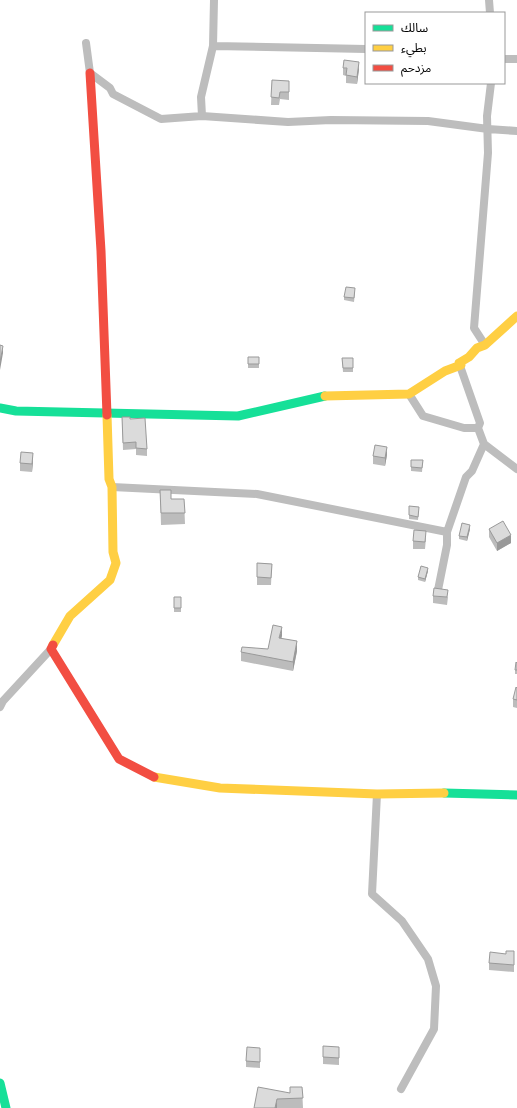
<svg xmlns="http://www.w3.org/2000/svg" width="517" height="1108" viewBox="0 0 517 1108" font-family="'Nunito Sans','Noto Sans Arabic',sans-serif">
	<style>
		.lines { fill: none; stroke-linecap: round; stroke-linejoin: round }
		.street { stroke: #bdbdbd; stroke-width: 8 }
		.fast { stroke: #16e098; stroke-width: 9 }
		.slow { stroke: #ffcf43; stroke-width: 9 }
		.jam { stroke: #f24e42; stroke-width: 9 }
		.wall { fill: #bcbcbc }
		.shaded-wall { fill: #999 }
		.building { fill: #dbdbdb; stroke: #999 }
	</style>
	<rect width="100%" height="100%" fill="#fff"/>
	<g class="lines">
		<path class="street" d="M 489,0 L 490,13
			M 86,43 L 90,73 L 110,88 L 113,94 L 161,119 L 202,116 L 288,122 L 331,120 L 428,121 L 488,129 L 517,131
			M 213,46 L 366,49
			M 504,59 L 517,59
			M 202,116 L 201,97 L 213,46 L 214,0
			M 485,345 L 474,328 L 488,153 L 487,116 L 491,83
			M 459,363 L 480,423 L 478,428 L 484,444 L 517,469
			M 409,394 L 423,416 L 464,428 L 478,428
			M 112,487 L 257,494 L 447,532
			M 438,590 L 447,545 L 447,532 L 466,477 L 472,471 L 484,444
			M 0,707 L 3,701 L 51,649
			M 377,794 L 372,894 L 402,921 L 428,959 L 436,986 L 434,1029 L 401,1089"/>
		<path class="fast" d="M 0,408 L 16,411 L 238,416 L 325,396
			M 444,793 L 517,795
			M 0,1083 L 6,1108"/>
		<path class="slow" d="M 325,396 L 409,394 L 445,371 L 461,365 L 459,363 L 469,357 L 477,348 L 485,345 L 517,316
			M 53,645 L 70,616 L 110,580 L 116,563 L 113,552 L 112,487 L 109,479 L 107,415
			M 154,777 L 220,788 L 377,794 L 444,793"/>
		<path class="jam" d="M 90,73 L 101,251 L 107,415
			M 53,645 L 51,649 L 119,759 L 154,777"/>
	</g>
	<path class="wall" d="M 343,68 L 359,69 L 357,84 L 346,83 L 346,76 L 343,75 Z
		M 272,80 L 289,88 L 289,100 L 280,99 L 279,105 L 271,105 Z
		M 355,292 L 354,302 L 344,300 L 344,297 Z
		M 248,357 L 259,357 L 259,368 L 248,368 Z
		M 342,358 L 353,358 L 353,372 L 343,372 Z
		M 122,417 L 130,419 L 147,449 L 147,456 L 136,455 L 136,449 L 123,450 Z
		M 387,455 L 385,466 L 373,464 L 373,456 Z
		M 411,460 L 423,460 L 422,472 L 411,471 Z
		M 33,461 L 32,472 L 20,471 L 20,463 Z
		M 160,490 L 171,499 L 184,499 L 185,524 L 161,525 Z
		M 409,506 L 419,511 L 418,520 L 409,519 Z
		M 470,529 L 467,541 L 459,539 L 459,536 Z
		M 489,529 L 511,543 L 497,551 L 489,537 Z
		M 426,538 L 425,549 L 413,549 L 413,541 Z
		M 257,563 L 272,564 L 271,585 L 257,585 Z
		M 428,571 L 425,582 L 418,580 L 418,577 Z
		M 433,596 L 448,597 L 447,605 L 433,603 Z
		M 174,597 L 181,597 L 181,612 L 174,612 Z
		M 282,636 L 281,638 L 297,651 L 293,671 L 241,661 L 241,652 L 268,649 Z
		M 517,663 L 517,674 L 515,674 L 515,670 Z
		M 517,688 L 517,708 L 513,707 L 513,699 Z
		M 514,951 L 514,972 L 489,970 L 489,963 Z
		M 260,1048 L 260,1068 L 246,1067 L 246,1061 Z
		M 339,1054 L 339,1065 L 323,1064 L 323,1057 Z
		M 302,1087 L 303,1108 L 254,1108 L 290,1093 Z"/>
	<path class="shaded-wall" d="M 359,62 L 359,69 L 357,84 L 357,77 Z
		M 3,346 L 3,353 L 0,370 L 0,362 Z
		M 387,447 L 387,455 L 385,466 L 385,458 Z
		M 33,453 L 33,461 L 32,472 L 32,464 Z
		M 470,525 L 470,529 L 467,541 L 467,537 Z
		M 511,535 L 511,543 L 497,551 L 497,543 Z
		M 428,568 L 428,571 L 425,582 L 425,579 Z
		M 282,627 L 282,636 L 279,647 L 279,638 Z
		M 297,641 L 297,651 L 293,671 L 293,662 Z
		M 277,1099 L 277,1108 L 275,1108 Z"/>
	<path class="building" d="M 344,60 L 359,62 L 357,77 L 346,75 L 347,68 L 343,68 Z
		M 272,80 L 289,81 L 289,92 L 280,92 L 279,98 L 271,97 Z
		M 346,287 L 355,288 L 354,298 L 344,297 Z
		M 0,345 L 3,346 L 0,362 Z
		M 248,357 L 259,357 L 259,364 L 248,364 Z
		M 342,358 L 353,358 L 353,368 L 343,368 Z
		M 122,417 L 130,417 L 130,419 L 145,418 L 147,449 L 136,448 L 136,442 L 123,443 Z
		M 375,445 L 387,447 L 385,458 L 373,456 Z
		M 21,452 L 33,453 L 32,464 L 20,463 Z
		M 411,460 L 423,460 L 422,468 L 411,467 Z
		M 160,490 L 171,490 L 171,499 L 184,499 L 185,513 L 161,513 Z
		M 409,506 L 419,507 L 418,517 L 409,515 Z
		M 503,521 L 511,535 L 497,543 L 489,529 Z
		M 462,523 L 470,525 L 467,537 L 459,536 Z
		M 414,530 L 426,531 L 425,542 L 413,541 Z
		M 257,563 L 272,564 L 271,578 L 257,577 Z
		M 421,566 L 428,568 L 425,579 L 418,577 Z
		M 434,588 L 448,590 L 447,597 L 433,596 Z
		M 174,597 L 181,597 L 181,608 L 174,608 Z
		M 273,625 L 282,627 L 279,638 L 297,641 L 293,662 L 241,652 L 242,647 L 268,649 Z
		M 516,662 L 517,663 L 517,670 L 515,670 Z
		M 516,687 L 517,688 L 517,700 L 513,699 Z
		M 506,951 L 514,951 L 514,965 L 489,963 L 490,952 L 506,954 Z
		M 323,1046 L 339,1047 L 339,1058 L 323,1057 Z
		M 247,1047 L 260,1048 L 260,1062 L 246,1061 Z
		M 258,1087 L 290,1093 L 290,1087 L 302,1087 L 303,1098 L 277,1099 L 275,1108 L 254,1108 Z"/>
	<rect x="365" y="12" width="140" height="72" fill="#ffffff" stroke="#999999"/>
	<rect x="373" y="25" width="20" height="6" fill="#16e098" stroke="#999999"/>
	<text x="401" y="32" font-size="12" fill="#000000">سالك</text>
	<rect x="373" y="45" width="20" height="6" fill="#ffcf43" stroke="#999999"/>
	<text x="401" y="52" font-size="12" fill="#000000">بطيء</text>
	<rect x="373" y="65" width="20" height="6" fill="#f24e42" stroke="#999999"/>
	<text x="401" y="72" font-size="12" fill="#000000">مزدحم</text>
</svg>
